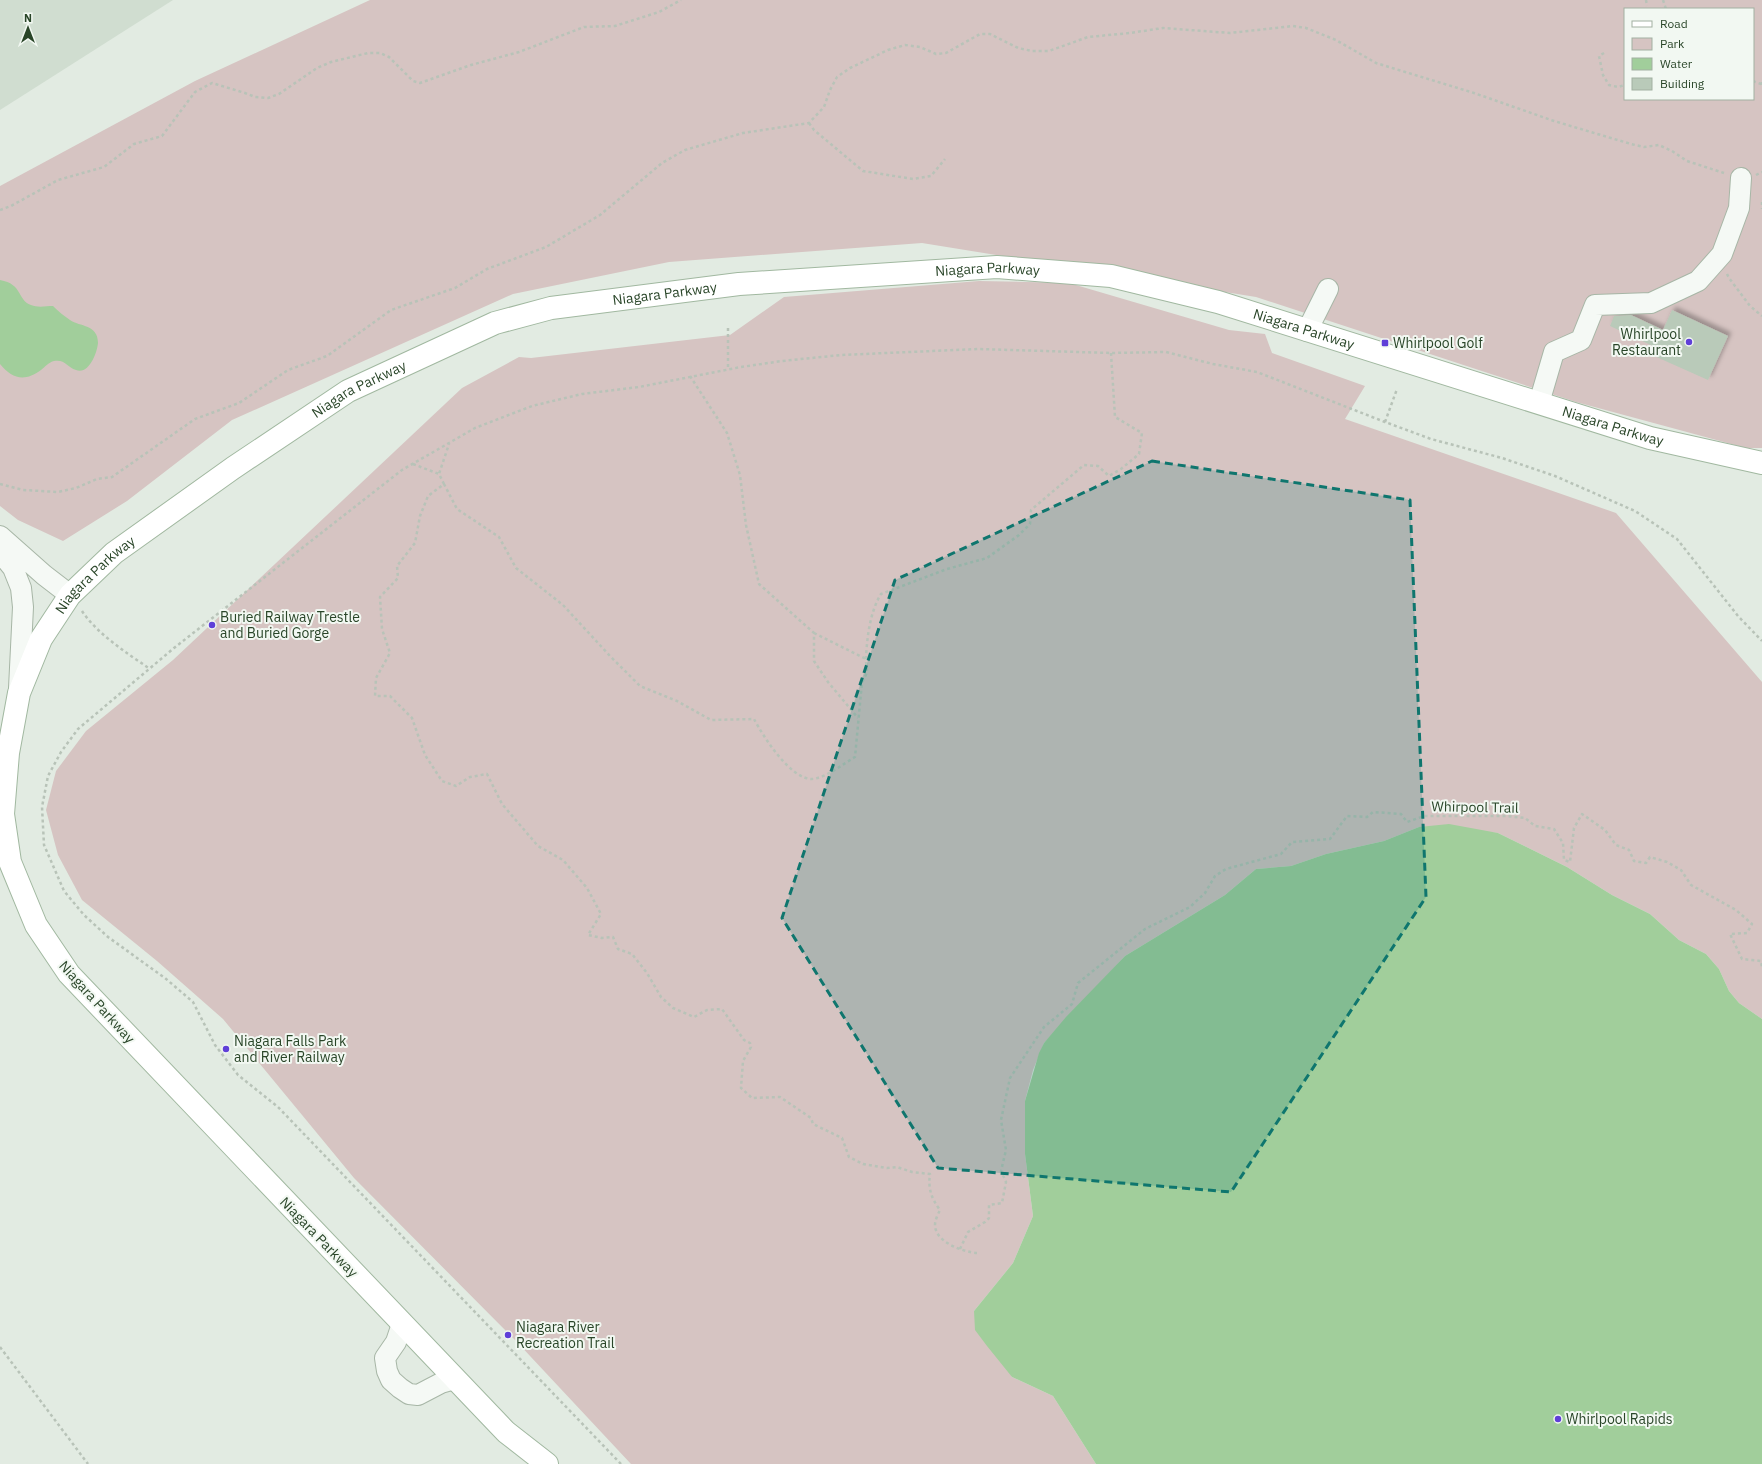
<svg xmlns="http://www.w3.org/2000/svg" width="1762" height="1464" viewBox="0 0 1762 1464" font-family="'IBM Plex Sans',sans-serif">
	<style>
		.built { fill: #d0ddd0 }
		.green { fill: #d6c4c2; fill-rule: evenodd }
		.water { fill: #a1ce9b }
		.building { fill: #b9cab9; filter: url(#shadow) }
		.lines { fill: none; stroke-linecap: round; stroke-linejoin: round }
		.minor-casing { stroke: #a7b6a6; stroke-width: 22 }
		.major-casing { stroke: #a1b8a0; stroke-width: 24 }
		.path { stroke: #b8c3b8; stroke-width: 2.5; stroke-dasharray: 3 3; stroke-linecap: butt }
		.minor { stroke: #f5f9f5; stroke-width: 20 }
		.major { stroke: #fff; stroke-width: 22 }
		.marked { fill: #0f766e; fill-opacity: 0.2; stroke: #0f766e; stroke-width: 3; stroke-dasharray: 8 5; stroke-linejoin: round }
		.poi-dot { fill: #5f3fd8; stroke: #f2f8f2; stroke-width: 1.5 }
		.labels { text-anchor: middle; stroke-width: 4; stroke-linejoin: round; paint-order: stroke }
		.street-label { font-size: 14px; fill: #294528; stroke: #f2f8f2 }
		.poi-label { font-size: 14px; fill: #294528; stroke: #f2f8f2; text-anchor: start }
	</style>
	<defs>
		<filter id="shadow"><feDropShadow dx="3.5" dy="-3.5" stdDeviation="2" flood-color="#0004"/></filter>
	</defs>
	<rect width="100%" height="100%" fill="#e2ebe2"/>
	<path class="built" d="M 0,0 L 173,0 L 0,110 Z"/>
	<path class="green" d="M 370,0 L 1762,0 L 1762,448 L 1746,448 L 1576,402 L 1256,297 L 922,243 L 669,262 L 513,294 L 232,420 L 127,501 L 63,541 L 18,520 L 0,506 L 0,186 L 195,81 ZM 1625,9 L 1753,9 L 1753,99 L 1625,99 Z
		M 979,281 L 1069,283 L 1229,330 L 1265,334 L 1272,353 L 1365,386 L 1345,419 L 1616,513 L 1762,682 L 1762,1019 L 1739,1003 L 1729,991 L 1719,969 L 1706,954 L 1679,940 L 1650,914 L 1612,895 L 1567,867 L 1498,833 L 1419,827 L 1384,841 L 1326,854 L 1291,866 L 1256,869 L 1225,895 L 1125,956 L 1044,1043 L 1033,1070 L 1025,1101 L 1025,1154 L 1033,1216 L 1013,1263 L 974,1311 L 1012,1377 L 1053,1396 L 1096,1464 L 631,1464 L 516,1341 L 354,1178 L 223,1019 L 157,961 L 82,900 L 58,855 L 46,810 L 56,771 L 86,731 L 173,660 L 462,388 L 519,357 L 531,358 L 730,335 L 784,297 Z"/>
	<path class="water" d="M 0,280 C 23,284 17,300 31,305 C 38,308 46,306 53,306 C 58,311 64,316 70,320 C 80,327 98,324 98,343 C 97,353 89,375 76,370 C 67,367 65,359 54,361 C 49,362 45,367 41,370 C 25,382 12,379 0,364 Z
		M 1449,824 L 1498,833 L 1567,867 L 1612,895 L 1650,914 L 1679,940 L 1706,954 L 1719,969 L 1729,991 L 1739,1003 L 1762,1019 L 1762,1464 L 1096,1464 L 1053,1396 L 1012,1377 L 987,1346 L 975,1330 L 974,1311 L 1013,1263 L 1033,1216 L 1025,1154 L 1025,1101 L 1039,1053 L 1044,1043 L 1066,1017 L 1125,956 L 1225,895 L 1256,869 L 1291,866 L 1326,854 L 1384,841 L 1419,827 Z"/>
	<path class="building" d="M 1672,310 L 1728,336 L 1708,380 L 1652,355 L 1655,347 L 1610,326 L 1614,316 L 1631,315 L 1663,330 Z"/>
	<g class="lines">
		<g class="minor-casing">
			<path id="minor" d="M 1307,331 L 1328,289
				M 1539,403 L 1554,352 L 1581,340 L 1595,305 L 1651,303 L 1698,281 L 1722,254 L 1739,208 L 1741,178
				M 0,536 L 44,575 L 70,595
				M 0,552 L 13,568 L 21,588 L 23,607 L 19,688
				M 402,1324 L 396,1342 L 385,1358 L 387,1371 L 391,1380 L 400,1388 L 409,1394 L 418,1395 L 441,1383 L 455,1379"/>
		</g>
		<g class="major-casing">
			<g id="major">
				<path id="s1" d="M 547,1464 L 506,1432 L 69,974 L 36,925 L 10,862 L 3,814 L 8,753 L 19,693 L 41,639 L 70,595 L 114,553 L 233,468 L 348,391 L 495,323 L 551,308 L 739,284 L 997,267 L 1111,276 L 1218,302 L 1650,438 L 1762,463"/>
			</g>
		</g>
		<path class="path" d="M 1646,0 L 1647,6
			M 1663,0 L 1666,9
			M 1604,53 L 1599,56 L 1603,75 L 1609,85 L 1618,87 L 1625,85
			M 1753,81 L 1761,84
			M 1762,82 L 1762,88
			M 809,123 L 814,130 L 863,171 L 913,179 L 931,176 L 945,159
			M 1756,175 L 1762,172
			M 1762,202 L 1762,209
			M 0,210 L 11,206 L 58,180 L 104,167 L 134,144 L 162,136 L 195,92 L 212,83 L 245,93 L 255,97 L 268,98 L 279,94 L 317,68 L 331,62 L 368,53 L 380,53 L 389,57 L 413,81 L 420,83 L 471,65 L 519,52 L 584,27 L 615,26 L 659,12 L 681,0
			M 1727,274 L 1729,278 L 1750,306 L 1762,316
			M 728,328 L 728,370
			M 690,376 L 727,433 L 740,475 L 746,525 L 759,584 L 814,633 L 814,661 L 828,682 L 858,718
			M 1385,422 L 1397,389
			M 413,464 L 439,474
			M 0,484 L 23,490 L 58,492 L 76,488 L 97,479 L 112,477 L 195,419 L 239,403 L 288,370 L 327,356 L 391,310 L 455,288 L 487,269 L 546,247 L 600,215 L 662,163 L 685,150 L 743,133 L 809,123 L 824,107 L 830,90 L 837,77 L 850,68 L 888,50 L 905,45 L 920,47 L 936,54 L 946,53 L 980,34 L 990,34 L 1018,48 L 1032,51 L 1049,51 L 1088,37 L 1130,33 L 1163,28 L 1230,33 L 1293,26 L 1306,28 L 1336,40 L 1376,63 L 1474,93 L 1554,121 L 1631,144 L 1644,147 L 1659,145 L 1672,151 L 1687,161 L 1724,173
			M 444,484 L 439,474 L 449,444
			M 82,611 C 97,634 127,653 150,669
			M 814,633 L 866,659
			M 960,1249 L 968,1232 L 985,1222 L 989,1218 L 989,1205 L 1002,1203 L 1006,1182 L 1001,1171 L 1006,1150 L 1001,1120 L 1010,1078 L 1044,1027 L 1072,1004 L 1078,983 L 1145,929 L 1190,907 L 1205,893 L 1215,876 L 1226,869 L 1281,854 L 1292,842 L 1330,839 L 1347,816 L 1367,817 L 1373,812 L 1401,814 L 1407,822 L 1424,816 L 1506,816 L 1525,818 L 1535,826 L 1554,829 L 1563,843 L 1564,860 L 1570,862 L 1574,828 L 1582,814 L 1605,830 L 1616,845 L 1629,850 L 1634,861 L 1646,863 L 1650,857 L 1667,862 L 1681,870 L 1691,885 L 1736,910 L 1752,924 L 1747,933 L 1730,934 L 1742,959 L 1761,961 L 1762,967
			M 977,1253 C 963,1252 935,1242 935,1225 C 935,1220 938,1214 940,1210 C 931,1198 928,1188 930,1174 L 912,1172 L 897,1167 L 887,1168 L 863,1164 L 849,1157 L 842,1138 L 813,1124 L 811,1118 L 780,1097 L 752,1098 L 741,1088 L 743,1061 L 751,1047 L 750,1043 L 744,1040 L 722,1009 L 707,1010 L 694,1017 L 673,1008 L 661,997 L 647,973 L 632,954 L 618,949 L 613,937 L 602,938 L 588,935 L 601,914 L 587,888 L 563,860 L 538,846 L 502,804 L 487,774 L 470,777 L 456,786 L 442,781 L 425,755 L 412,718 L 390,696 L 375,696 L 376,678 L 390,653 L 382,629 L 380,597 L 398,578 L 397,566 L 415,543 L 420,516 L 428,496 L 444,484 L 457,509 L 499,537 L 516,568 L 563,605 L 610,656 L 640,686 L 677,701 L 711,720 L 754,719 C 763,736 790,779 812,779 C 826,778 843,764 855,757 L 862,682 C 870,669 866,671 866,658 C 867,637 870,612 881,594 L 947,569 L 987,558 L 1019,535 L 1030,524 L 1031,510 L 1084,465 L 1098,466 L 1109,476 L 1121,469 L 1139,454 L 1142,433 L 1115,417 L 1111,353
			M 0,1347 L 88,1464
			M 621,1464 L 278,1107 L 238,1075 L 215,1045 L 193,1002 L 165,978 L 108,937 L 84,915 L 64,891 L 44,845 L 42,807 L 48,776 L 61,752 L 78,729 L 174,648 L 402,470 L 475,428 L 532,406 L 582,394 L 639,387 L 741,367 L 782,361 L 841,355 L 978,349 L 1111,353 L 1166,352 L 1213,364 L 1257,372 L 1385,422 L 1431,439 L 1502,458 L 1555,476 L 1635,511 L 1677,539 L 1738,616 L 1762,641"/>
		<use href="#minor" class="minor"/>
		<use href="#major" class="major"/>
	</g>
	<path class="marked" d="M 1152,461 L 1410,500 L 1426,897 L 1231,1192 L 938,1168 L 782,918 L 895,580 Z"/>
	<g class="poi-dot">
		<circle cx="1689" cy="342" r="4"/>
		<rect x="1381" y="339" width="8" height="8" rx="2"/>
		<circle cx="212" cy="625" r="4"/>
		<circle cx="226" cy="1049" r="4"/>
		<circle cx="508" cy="1335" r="4"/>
		<circle cx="1558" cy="1419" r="4"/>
	</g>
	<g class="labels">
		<g class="street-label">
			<text dy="5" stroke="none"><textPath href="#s1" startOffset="2098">Niagara Parkway</textPath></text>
			<text dy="5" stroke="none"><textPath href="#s1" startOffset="1774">Niagara Parkway</textPath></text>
			<text dy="5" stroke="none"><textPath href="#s1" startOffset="2422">Niagara Parkway</textPath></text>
			<text dy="5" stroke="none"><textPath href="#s1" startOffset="1450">Niagara Parkway</textPath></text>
			<text dy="5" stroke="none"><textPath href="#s1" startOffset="2746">Niagara Parkway</textPath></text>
			<text dy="5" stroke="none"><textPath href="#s1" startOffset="1126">Niagara Parkway</textPath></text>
			<text transform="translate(1475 807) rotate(1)" y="5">Whirpool Trail</text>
			<text transform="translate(97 1002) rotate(48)" y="5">Niagara Parkway</text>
			<text transform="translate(319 1237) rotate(46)" y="5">Niagara Parkway</text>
		</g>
		<g class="poi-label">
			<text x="1681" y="339" text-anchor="end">Whirlpool<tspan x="1681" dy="16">Restaurant</tspan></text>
			<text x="1393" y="348">Whirlpool Golf</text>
			<text x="220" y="622">Buried Railway Trestle<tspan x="220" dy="16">and Buried Gorge</tspan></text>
			<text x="234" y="1046">Niagara Falls Park<tspan x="234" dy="16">and River Railway</tspan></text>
			<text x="516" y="1332">Niagara River<tspan x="516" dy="16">Recreation Trail</tspan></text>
			<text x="1566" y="1424">Whirlpool Rapids</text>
		</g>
	</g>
	<rect x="1624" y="8" width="130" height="92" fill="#f2f8f2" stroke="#a2b0a1"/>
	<rect x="1632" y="21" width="20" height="6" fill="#ffffff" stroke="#a2b0a1"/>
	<text x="1660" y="28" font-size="12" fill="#294528">Road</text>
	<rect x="1632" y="38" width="20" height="12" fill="#d6c4c2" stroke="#a2b0a1"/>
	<text x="1660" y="48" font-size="12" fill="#294528">Park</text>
	<rect x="1632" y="58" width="20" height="12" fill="#a1ce9b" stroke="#a2b0a1"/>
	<text x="1660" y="68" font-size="12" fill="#294528">Water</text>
	<rect x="1632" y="78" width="20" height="12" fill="#b9cab9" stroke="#a2b0a1"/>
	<text x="1660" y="88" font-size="12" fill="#294528">Building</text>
	<g transform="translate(28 28)" stroke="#f2f8f2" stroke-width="3" paint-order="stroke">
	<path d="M0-3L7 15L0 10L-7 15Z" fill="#294528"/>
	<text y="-6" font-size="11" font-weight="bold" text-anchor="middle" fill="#294528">N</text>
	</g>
</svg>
